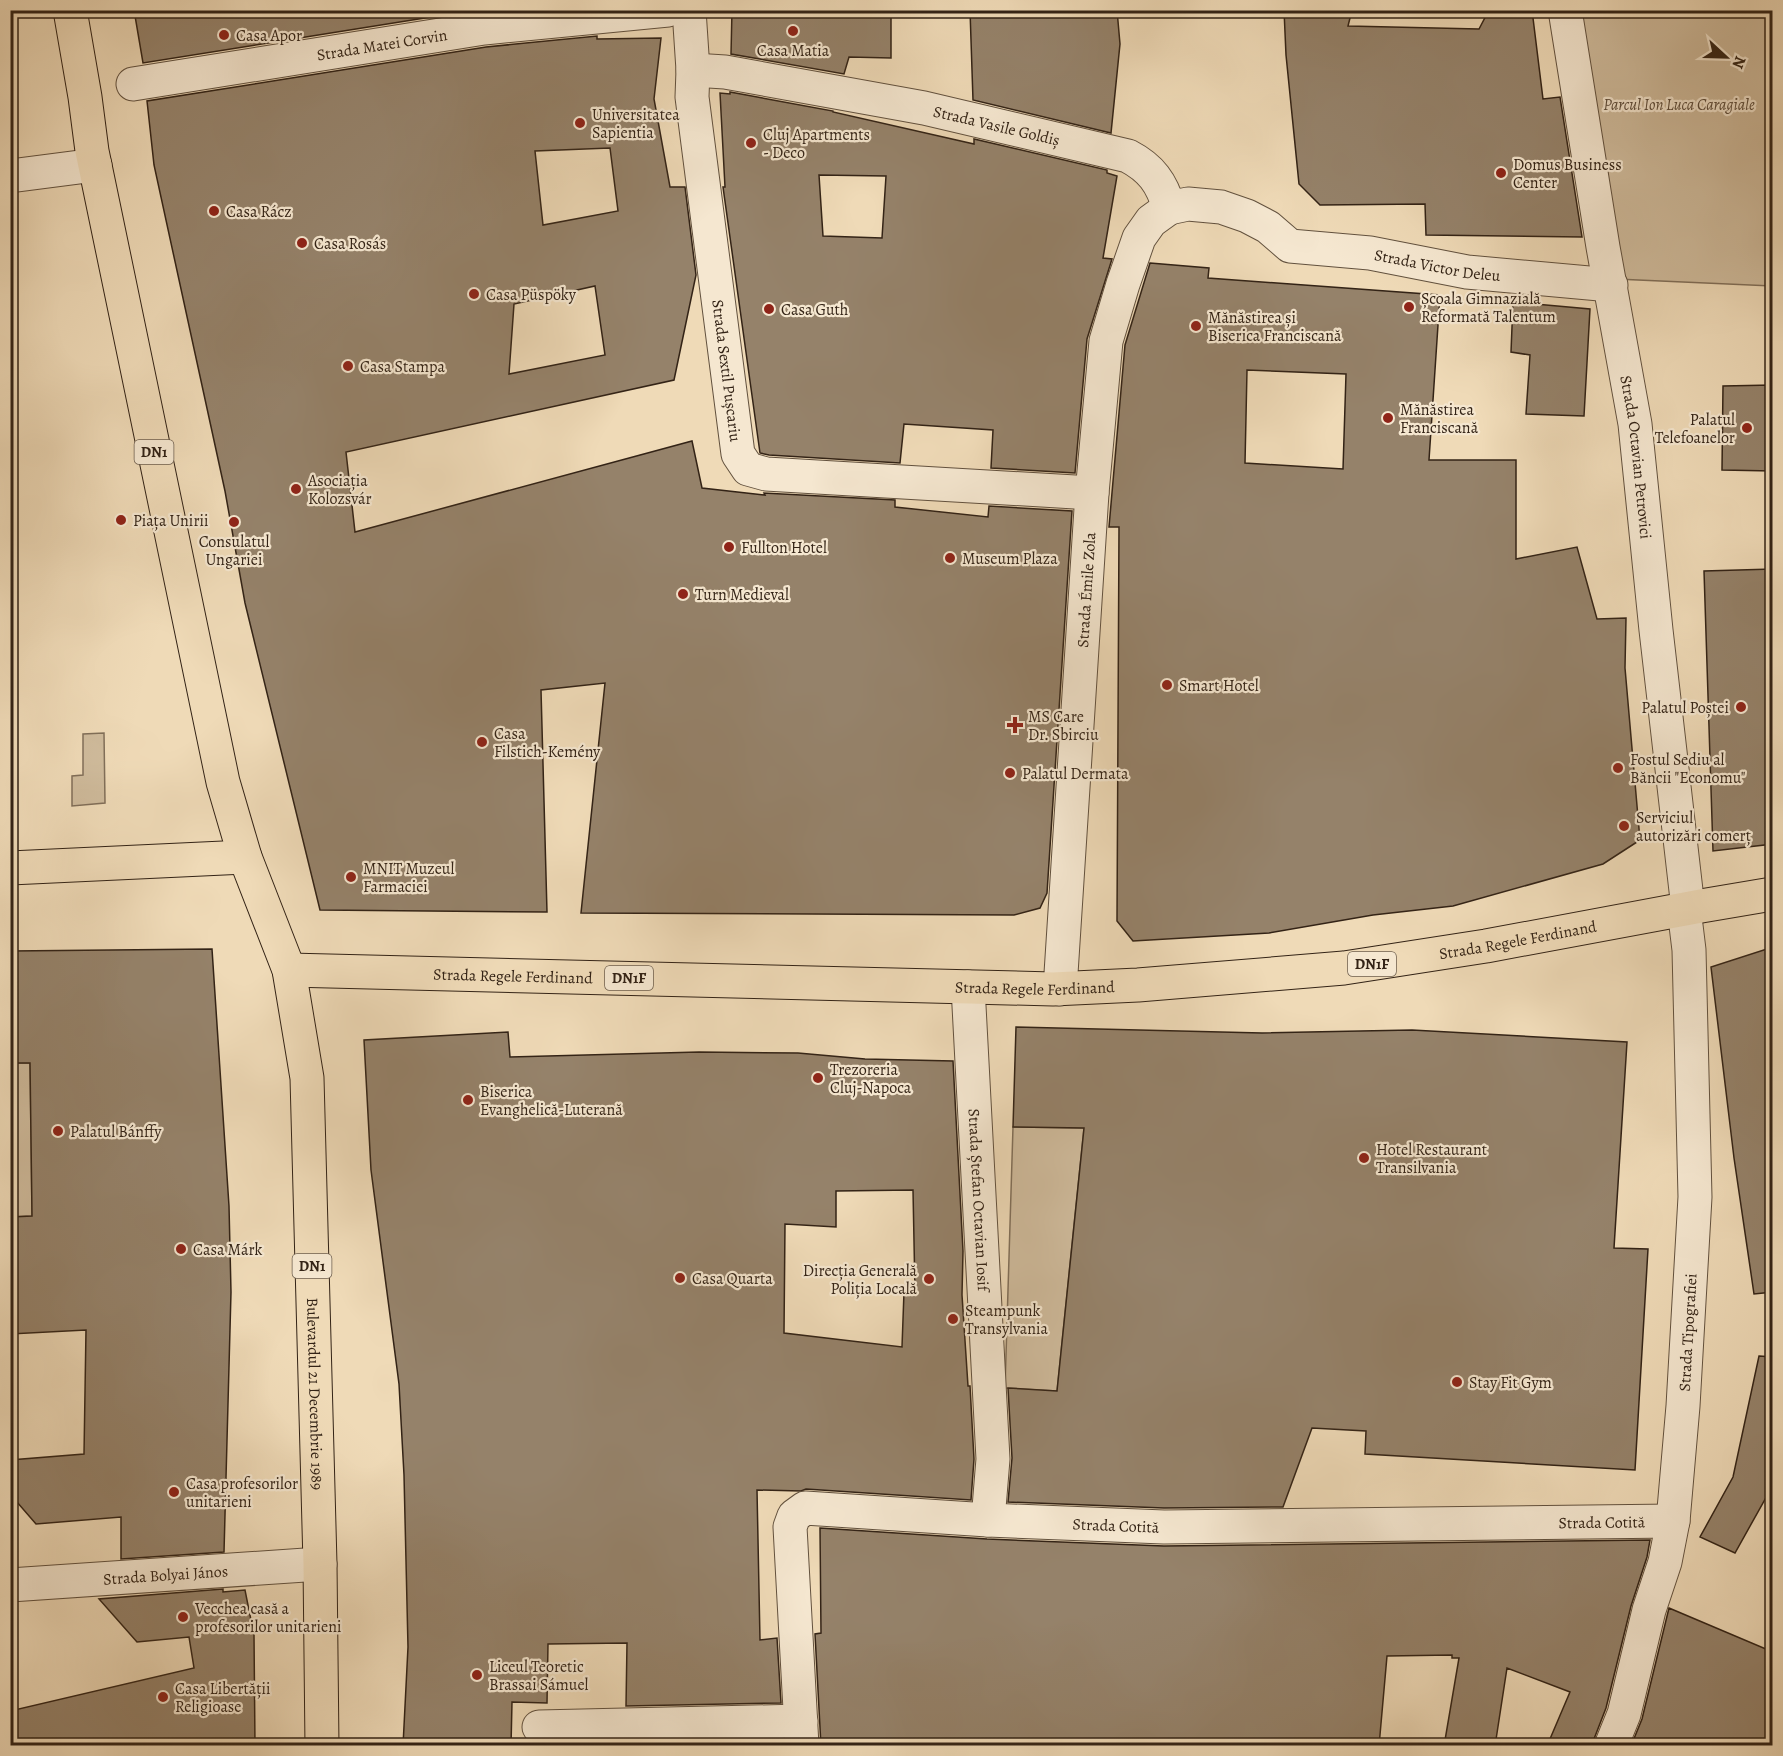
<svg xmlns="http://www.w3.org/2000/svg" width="1783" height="1756" viewBox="0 0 1783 1756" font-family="Alegreya,serif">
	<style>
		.green { fill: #cfbb9c; stroke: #816f59; stroke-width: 1.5 }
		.building { fill: #95826a; stroke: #332316; stroke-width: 1.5; fill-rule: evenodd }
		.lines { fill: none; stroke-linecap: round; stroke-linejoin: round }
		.minor-casing { stroke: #62513e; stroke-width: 35 }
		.major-casing { stroke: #332316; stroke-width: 35 }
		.minor { stroke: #f5e7d0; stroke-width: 33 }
		.major { stroke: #efdab7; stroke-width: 33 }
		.poi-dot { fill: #8f2418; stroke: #f5e7d0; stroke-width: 2 }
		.labels { text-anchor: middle; stroke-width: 4.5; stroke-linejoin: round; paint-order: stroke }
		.shield { fill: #f5e7d0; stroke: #6d5e4e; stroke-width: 1.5 }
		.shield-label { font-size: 15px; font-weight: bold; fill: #332316 }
		.poi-label { font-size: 16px; fill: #332316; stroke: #f5e7d0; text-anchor: start }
		.street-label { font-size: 16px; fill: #332316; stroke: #f5e7d0 }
		.park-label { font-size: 16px; font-style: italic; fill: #5a4938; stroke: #f5e7d0 }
	</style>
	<rect width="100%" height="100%" fill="#efdab7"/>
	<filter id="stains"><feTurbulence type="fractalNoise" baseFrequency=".00333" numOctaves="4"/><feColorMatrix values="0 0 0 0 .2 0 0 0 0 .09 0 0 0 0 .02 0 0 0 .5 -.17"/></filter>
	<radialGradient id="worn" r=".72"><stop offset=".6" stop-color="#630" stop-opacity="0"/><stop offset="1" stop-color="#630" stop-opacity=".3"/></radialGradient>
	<path class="green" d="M 1567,11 L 1772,11 L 1772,286 L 1616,279 Z
		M 104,733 L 105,803 L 72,806 L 72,776 L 83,775 L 83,734 Z
		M 10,1063 L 30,1063 L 32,1216 L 11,1217 Z
		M 1013,1127 L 1084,1128 L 1057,1391 L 1005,1388 Z"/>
	<path class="building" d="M 134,10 L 475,10 L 143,63 Z
		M 732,10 L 891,10 L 891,58 L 849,57 L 844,74 L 731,54 Z
		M 970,10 L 1117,10 L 1120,44 L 1111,133 L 973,100 Z
		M 1284,10 L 1352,10 L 1348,26 L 1479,29 L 1489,10 L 1532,10 L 1543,99 L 1560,97 L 1582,237 L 1426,235 L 1425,204 L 1320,205 L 1299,184 L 1286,55 Z
		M 597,36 L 597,39 L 661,38 L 654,99 L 670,187 L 685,187 L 696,275 L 674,380 L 346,452 L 355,532 L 692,441 L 702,488 L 765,495 L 764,493 L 895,500 L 895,507 L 988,517 L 989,506 L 1072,511 L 1047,893 L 1040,908 L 1014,915 L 581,913 L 605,683 L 541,690 L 547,912 L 320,910 L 245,603 L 225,491 L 154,165 L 147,101 L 486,47 ZM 610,148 L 618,211 L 543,225 L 535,151 ZM 595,286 L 605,355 L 509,374 L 514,304 Z
		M 730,92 L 833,111 L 833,112 L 974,144 L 974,139 L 1107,170 L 1107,173 L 1117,176 L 1103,258 L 1112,259 L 1087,339 L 1075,473 L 991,468 L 993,430 L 904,424 L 900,463 L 769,455 L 760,453 L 723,187 L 725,187 L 720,93 L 730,94 ZM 819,175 L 886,176 L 882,238 L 823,236 Z
		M 1150,263 L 1209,268 L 1208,278 L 1440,295 L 1429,460 L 1516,460 L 1516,559 L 1577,547 L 1597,619 L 1626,618 L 1625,668 L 1640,840 L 1603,864 L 1453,906 L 1373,915 L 1269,933 L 1133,941 L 1117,921 L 1119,527 L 1109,527 L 1125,345 ZM 1247,370 L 1346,374 L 1343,469 L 1245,463 Z
		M 1513,302 L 1590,309 L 1584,416 L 1526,414 L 1530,355 L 1511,352 Z
		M 1773,385 L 1773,471 L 1722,470 L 1723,386 Z
		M 1773,569 L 1773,844 L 1713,851 L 1704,571 Z
		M 1773,947 L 1773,1292 L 1754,1294 L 1734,1158 L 1711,967 Z
		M 212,949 L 229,1206 L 231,1292 L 224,1552 L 121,1559 L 121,1517 L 36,1524 L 10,1494 L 10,1460 L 84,1454 L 86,1330 L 10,1334 L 10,1217 L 32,1216 L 30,1063 L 10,1063 L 10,951 Z
		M 1016,1027 L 1262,1033 L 1412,1030 L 1627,1042 L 1614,1248 L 1648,1249 L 1635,1470 L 1365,1454 L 1366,1431 L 1312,1428 L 1283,1507 L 1164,1508 L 1008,1502 L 1012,1458 L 1008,1388 L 1057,1391 L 1084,1128 L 1013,1127 Z
		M 508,1032 L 510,1057 L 699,1052 L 798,1053 L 865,1059 L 953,1061 L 963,1251 L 962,1295 L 968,1386 L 970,1386 L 974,1459 L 971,1500 L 806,1489 L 801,1491 L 757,1490 L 760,1640 L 777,1638 L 781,1703 L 626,1706 L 627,1643 L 548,1644 L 547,1703 L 512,1702 L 511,1746 L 403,1746 L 408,1647 L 404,1475 L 399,1384 L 371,1170 L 364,1040 ZM 913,1190 L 915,1292 L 904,1292 L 902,1347 L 784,1333 L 785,1224 L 836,1227 L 836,1191 Z
		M 1759,1356 L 1773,1357 L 1773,1485 L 1735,1553 L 1700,1537 L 1733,1477 Z
		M 820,1528 L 987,1539 L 1164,1546 L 1650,1540 L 1647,1557 L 1631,1606 L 1606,1708 L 1594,1739 L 1593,1746 L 1547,1746 L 1570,1692 L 1507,1668 L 1495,1746 L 1444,1746 L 1459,1658 L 1452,1658 L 1452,1655 L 1387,1656 L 1379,1746 L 821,1746 L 815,1634 L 821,1633 Z
		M 223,1589 L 223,1592 L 245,1590 L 254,1635 L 255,1746 L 10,1746 L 10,1711 L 194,1668 L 189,1637 L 137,1642 L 99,1599 Z
		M 1669,1608 L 1773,1652 L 1773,1746 L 1631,1746 L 1642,1719 Z
		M 783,1740 L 783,1746 L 626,1746 L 626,1744 Z"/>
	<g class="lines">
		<g class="minor-casing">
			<g id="minor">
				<path id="s1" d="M 689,10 L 693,70 L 692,97 L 738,454 L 748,469 L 766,474 L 1092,493"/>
				<path id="s2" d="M 1565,10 L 1603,247 L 1635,424 L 1656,630 L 1688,908"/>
				<path id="s3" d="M 693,70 L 725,72 L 924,108 L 1128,156 C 1151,168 1162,183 1169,208 L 1188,204 L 1221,207 L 1247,216 L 1268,227 L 1290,246 L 1370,253 L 1467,272 L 1611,285"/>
				<path id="s4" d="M 133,84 L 484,28 L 668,10"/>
				<path d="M 10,176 L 95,165"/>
				<path id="s5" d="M 968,987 L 993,1459 L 988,1520"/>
				<path id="s6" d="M 1060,989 L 1092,493 L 1106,341 L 1123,284 L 1139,238 L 1151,221 L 1169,208"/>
				<path id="s7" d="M 10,1585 L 320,1564"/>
				<path d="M 539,1727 L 801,1721"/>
				<path id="s8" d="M 802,1746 L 790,1527 L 794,1516 L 805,1508 L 988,1520 L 1164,1527 L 1673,1521"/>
				<path id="s9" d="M 1611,1746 L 1624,1714 L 1649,1610 L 1665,1562 L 1673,1521 L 1683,1406 L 1695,1197 L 1689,950 L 1684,909"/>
			</g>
		</g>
		<g class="major-casing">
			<g id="major">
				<path id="s10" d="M 70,10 L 85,97 L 92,151 L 223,782 L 245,857 L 289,970 L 307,1078 L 320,1564 L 322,1746"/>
				<path d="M 10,868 L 245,857"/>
				<path id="s11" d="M 289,970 L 1053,989 L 1138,985 L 1344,968 L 1486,946 L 1701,906 L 1772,894"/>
			</g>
		</g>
		<use href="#minor" class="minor"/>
		<use href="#major" class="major"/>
	</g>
	<g class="poi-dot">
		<circle cx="793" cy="31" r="6"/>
		<circle cx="224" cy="35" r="6"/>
		<circle cx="580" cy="123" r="6"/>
		<circle cx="751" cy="143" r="6"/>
		<circle cx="1501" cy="173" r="6"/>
		<circle cx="214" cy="211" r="6"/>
		<circle cx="302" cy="243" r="6"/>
		<circle cx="474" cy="294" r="6"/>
		<circle cx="1409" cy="307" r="6"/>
		<circle cx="769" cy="309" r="6"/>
		<circle cx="1196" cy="326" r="6"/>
		<circle cx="348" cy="366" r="6"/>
		<circle cx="1388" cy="418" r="6"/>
		<circle cx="1747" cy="428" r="6"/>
		<circle cx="296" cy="489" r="6"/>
		<circle cx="121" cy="520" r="6"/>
		<circle cx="234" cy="522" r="6"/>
		<circle cx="729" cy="547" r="6"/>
		<circle cx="950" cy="558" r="6"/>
		<circle cx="683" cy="594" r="6"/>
		<circle cx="1167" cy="685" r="6"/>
		<circle cx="1741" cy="707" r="6"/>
		<path d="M1012 716h6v6h6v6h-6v6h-6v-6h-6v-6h6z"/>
		<circle cx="482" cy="742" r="6"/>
		<circle cx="1618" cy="768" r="6"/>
		<circle cx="1010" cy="773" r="6"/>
		<circle cx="1624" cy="826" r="6"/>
		<circle cx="351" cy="877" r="6"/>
		<circle cx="818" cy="1078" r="6"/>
		<circle cx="468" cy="1100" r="6"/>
		<circle cx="58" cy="1131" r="6"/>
		<circle cx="1364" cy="1158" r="6"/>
		<circle cx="181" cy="1249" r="6"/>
		<circle cx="680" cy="1278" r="6"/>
		<circle cx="929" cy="1279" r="6"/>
		<circle cx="953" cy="1319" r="6"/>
		<circle cx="1457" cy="1382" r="6"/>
		<circle cx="174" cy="1492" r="6"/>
		<circle cx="183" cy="1617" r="6"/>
		<circle cx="477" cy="1675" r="6"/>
		<circle cx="163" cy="1697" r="6"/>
	</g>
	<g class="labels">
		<g class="shield">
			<rect x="134.5" y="440" width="39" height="24" rx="4.5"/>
			<rect x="1348" y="952" width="48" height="24" rx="4.5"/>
			<rect x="605" y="966" width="48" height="24" rx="4.5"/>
			<rect x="292.5" y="1254" width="39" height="24" rx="4.5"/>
		</g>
		<g class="shield-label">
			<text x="154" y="457">DN1</text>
			<text x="1372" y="969">DN1F</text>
			<text x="629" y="983">DN1F</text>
			<text x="312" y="1271">DN1</text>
		</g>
		<g class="poi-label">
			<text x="236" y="41">Casa Apor</text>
			<text x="793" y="56" text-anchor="middle">Casa Matia</text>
			<text x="592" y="120">Universitatea<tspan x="592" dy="18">Sapientia</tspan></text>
			<text x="763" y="140">Cluj Apartments<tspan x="763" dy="18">- Deco</tspan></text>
			<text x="1513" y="170">Domus Business<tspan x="1513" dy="18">Center</tspan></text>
			<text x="226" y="217">Casa Rácz</text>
			<text x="314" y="249">Casa Rosás</text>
			<text x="486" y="300">Casa Püspöky</text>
			<text x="1421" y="304">Școala Gimnazială<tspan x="1421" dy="18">Reformată Talentum</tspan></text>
			<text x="781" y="315">Casa Guth</text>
			<text x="1208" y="323">Mănăstirea și<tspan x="1208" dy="18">Biserica Franciscană</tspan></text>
			<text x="360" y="372">Casa Stampa</text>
			<text x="1400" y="415">Mănăstirea<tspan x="1400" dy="18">Franciscană</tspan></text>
			<text x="1735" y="425" text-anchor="end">Palatul<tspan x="1735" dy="18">Telefoanelor</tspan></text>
			<text x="308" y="486">Asociația<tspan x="308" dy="18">Kolozsvár</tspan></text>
			<text x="133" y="526">Piața Unirii</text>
			<text x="234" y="547" text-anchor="middle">Consulatul<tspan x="234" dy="18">Ungariei</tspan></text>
			<text x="741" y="553">Fullton Hotel</text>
			<text x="962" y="564">Museum Plaza</text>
			<text x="695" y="600">Turn Medieval</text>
			<text x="1179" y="691">Smart Hotel</text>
			<text x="1729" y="713" text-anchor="end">Palatul Poștei</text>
			<text x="1028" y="722">MS Care<tspan x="1028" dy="18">Dr. Sbirciu</tspan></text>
			<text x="494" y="739">Casa<tspan x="494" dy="18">Filstich-Kemény</tspan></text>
			<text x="1630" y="765">Fostul Sediu al<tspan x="1630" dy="18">Băncii "Economu"</tspan></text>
			<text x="1022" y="779">Palatul Dermata</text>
			<text x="1636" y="823">Serviciul<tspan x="1636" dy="18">autorizări comerț</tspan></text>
			<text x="363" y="874">MNIT Muzeul<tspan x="363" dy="18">Farmaciei</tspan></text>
			<text x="830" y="1075">Trezoreria<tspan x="830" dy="18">Cluj-Napoca</tspan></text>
			<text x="480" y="1097">Biserica<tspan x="480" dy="18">Evanghelică-Luterană</tspan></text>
			<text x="70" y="1137">Palatul Bánffy</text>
			<text x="1376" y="1155">Hotel Restaurant<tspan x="1376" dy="18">Transilvania</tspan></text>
			<text x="193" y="1255">Casa Márk</text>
			<text x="917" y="1276" text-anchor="end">Direcția Generală<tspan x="917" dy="18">Poliția Locală</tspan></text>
			<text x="692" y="1284">Casa Quarta</text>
			<text x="965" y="1316">Steampunk<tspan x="965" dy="18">Transylvania</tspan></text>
			<text x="1469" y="1388">Stay Fit Gym</text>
			<text x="186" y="1489">Casa profesorilor<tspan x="186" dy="18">unitarieni</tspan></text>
			<text x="195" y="1614">Vecchea casă a<tspan x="195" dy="18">profesorilor unitarieni</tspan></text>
			<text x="489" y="1672">Liceul Teoretic<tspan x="489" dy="18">Brassai Sámuel</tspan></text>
			<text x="175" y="1694">Casa Libertății<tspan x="175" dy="18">Religioase</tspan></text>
		</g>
		<g class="street-label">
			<text dy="6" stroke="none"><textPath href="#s4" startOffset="252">Strada Matei Corvin</textPath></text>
			<text dy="6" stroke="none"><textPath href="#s3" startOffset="309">Strada Vasile Goldiș</textPath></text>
			<text dy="6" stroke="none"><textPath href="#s3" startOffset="794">Strada Victor Deleu</textPath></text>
			<text dy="6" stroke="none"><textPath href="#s1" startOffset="363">Strada Sextil Pușcariu</textPath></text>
			<text dy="6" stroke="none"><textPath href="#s2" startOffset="453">Strada Octavian Petrovici</textPath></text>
			<text dy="6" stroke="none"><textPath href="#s6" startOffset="400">Strada Émile Zola</textPath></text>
			<text dy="6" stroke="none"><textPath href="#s11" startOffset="1232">Strada Regele Ferdinand</textPath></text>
			<text dy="6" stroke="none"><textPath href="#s11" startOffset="224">Strada Regele Ferdinand</textPath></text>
			<text dy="6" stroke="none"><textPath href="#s11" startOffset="746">Strada Regele Ferdinand</textPath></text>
			<text dy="6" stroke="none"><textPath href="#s5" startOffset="213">Strada Ștefan Octavian Iosif</textPath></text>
			<text dy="6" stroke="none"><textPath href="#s9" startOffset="423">Strada Tipografiei</textPath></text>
			<text dy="6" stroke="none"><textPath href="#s10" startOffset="1412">Bulevardul 21 Decembrie 1989</textPath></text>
			<text dy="6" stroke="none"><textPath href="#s8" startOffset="1042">Strada Cotită</textPath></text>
			<text dy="6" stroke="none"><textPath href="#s8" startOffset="556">Strada Cotită</textPath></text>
			<text dy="6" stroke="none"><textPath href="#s7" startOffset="156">Strada Bolyai János</textPath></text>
		</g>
		<g class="park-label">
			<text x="1679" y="110">Parcul Ion Luca Caragiale</text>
		</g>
	</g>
	<rect width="1783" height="1756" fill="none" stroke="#efdab7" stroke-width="36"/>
	<rect x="12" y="12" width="1759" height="1732" fill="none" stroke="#332316" stroke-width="3"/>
	<rect x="18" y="18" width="1747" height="1720" fill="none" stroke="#332316" stroke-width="1.5"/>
	<g transform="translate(1726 57) rotate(112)" stroke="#f5e7d0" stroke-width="4.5" paint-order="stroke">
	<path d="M0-4.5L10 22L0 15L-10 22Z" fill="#332316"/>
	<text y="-9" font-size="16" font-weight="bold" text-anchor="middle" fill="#332316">N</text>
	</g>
	<rect width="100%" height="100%" filter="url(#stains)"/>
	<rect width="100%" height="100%" fill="url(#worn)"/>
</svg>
